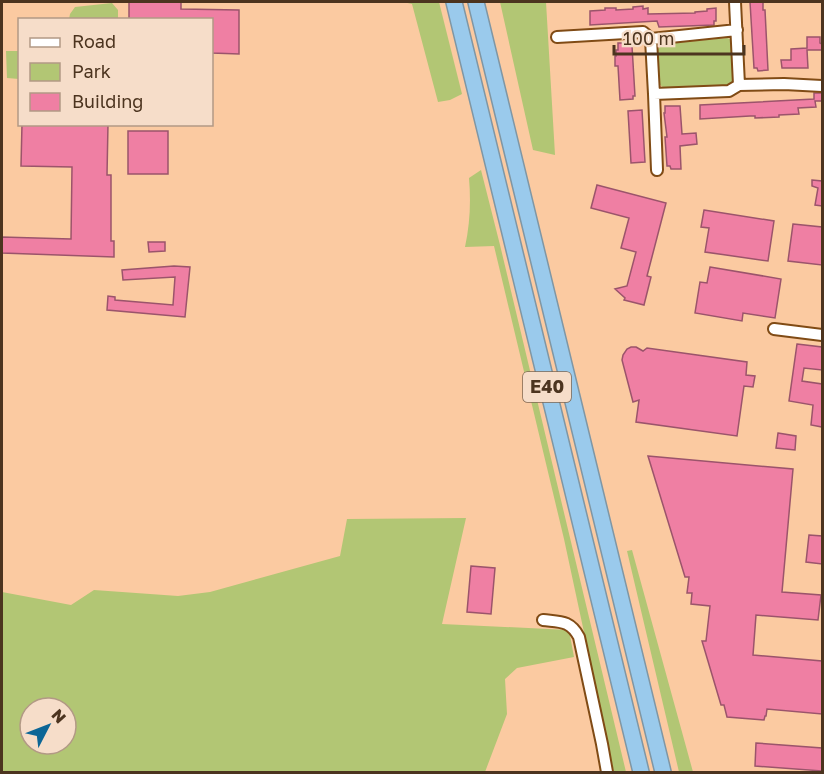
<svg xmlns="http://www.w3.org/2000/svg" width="824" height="774" viewBox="0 0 824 774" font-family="'Golos Text',sans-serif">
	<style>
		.green { fill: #b2c674; fill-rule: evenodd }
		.building { fill: #ef7fa3; stroke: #9b546b; stroke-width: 1.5 }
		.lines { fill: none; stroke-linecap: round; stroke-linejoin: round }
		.minor-casing { stroke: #804b15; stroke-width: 14 }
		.highway-casing { stroke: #7f96a4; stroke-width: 18 }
		.minor { stroke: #fff; stroke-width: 10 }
		.highway { stroke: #9acaec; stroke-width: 15 }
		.labels { text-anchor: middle; stroke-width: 4.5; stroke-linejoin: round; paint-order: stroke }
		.shield { fill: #f6ddc9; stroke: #7f6752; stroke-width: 1.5 }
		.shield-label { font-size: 18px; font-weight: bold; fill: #4c341f }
	</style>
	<rect width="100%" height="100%" fill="#fbcaa1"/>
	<path class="green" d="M 403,2 L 439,2 L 462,94 L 450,100 L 438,102 L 412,4 Z
		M 500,2 L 546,2 L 555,155 L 533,150 Z
		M 112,3 L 118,10 L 118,19 L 69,19 L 70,14 L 75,7 Z
		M 727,38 L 733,40 L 736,82 L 732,87 L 665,89 L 659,84 L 658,49 L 663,44 Z
		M 6,51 L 19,51 L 19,105 L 18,105 L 19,79 L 7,78 Z
		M 481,170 L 500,245 L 626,772 L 614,772 L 564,539 L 494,246 L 465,247 C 470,224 471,202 469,178 Z
		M 466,518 L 442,624 L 569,630 L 574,657 L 517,668 L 505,679 L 507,714 L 485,772 L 2,772 L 2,592 L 71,605 L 94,590 L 178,596 L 210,592 L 340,556 L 347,519 ZM 30,708 L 66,708 L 66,744 L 30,744 Z
		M 632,550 L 693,772 L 679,772 L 627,551 Z"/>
	<path class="building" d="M 129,2 L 181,2 L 181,9 L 239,10 L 239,54 L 212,53 L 212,20 L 129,20 Z
		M 750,2 L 763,2 L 763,10 L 765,10 L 768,70 L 758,71 L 757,68 L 754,68 Z
		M 643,6 L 643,9 L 648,8 L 648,14 L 695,13 L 695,12 L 707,11 L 707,9 L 716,8 L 716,21 L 714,21 L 714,25 L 659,27 L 657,21 L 590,25 L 590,11 L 605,10 L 605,8 L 616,8 L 616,10 L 633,9 L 633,7 Z
		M 807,37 L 820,37 L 820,43 L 822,44 L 822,50 L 807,50 L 808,68 L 782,68 L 781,60 L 791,60 L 791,49 L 807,48 Z
		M 618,43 L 630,43 L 630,46 L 632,46 L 635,96 L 633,96 L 633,99 L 620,100 L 618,66 L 615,66 L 615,56 L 616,56 L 616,50 L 618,50 Z
		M 814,93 L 822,93 L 822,101 L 815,101 L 816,107 L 798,108 L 799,114 L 779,115 L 779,117 L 755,118 L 755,116 L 750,116 L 700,119 L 700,105 L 814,99 Z
		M 665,106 L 680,106 L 682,134 L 696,133 L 697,144 L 680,146 L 681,169 L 671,169 L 670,166 L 667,166 L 665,137 L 667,137 L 664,113 L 665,113 Z
		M 642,110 L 645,162 L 631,163 L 628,111 Z
		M 22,124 L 108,124 L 107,175 L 111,175 L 111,241 L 114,241 L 114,257 L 2,253 L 2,237 L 71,239 L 72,167 L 21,166 Z
		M 128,131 L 168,131 L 168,174 L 128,174 Z
		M 812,180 L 822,181 L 822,206 L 815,205 L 818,188 L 812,186 Z
		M 597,185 L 666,203 L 647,276 L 651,277 L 644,305 L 624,300 L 625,298 L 615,289 L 627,286 L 636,252 L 621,248 L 629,218 L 591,208 Z
		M 704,210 L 774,221 L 768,261 L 705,252 L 709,228 L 701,227 Z
		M 793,224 L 822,227 L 822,265 L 788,261 Z
		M 148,242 L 165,242 L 165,251 L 149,252 Z
		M 174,266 L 190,267 L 185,317 L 107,310 L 108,296 L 115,297 L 115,300 L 173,305 L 175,277 L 123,280 L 122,270 Z
		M 710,267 L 781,279 L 775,318 L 743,313 L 742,321 L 695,313 L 700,282 L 707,283 Z
		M 797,344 L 822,347 L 822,370 L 804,368 L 802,381 L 822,384 L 822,427 L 811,425 L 813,405 L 789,401 Z
		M 636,347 L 643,351 L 647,348 L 747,362 L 746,375 L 755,376 L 753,387 L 744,386 L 737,436 L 636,422 L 639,400 L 633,402 L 622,360 L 623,355 L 627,349 L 631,347 Z
		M 778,433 L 796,436 L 795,450 L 776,448 Z
		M 648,456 L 793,469 L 782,592 L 821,595 L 818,620 L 756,615 L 753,655 L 822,661 L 822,714 L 767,709 L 766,716 L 765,716 L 764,720 L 727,717 L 724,705 L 721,705 L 702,641 L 706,641 L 710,606 L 691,604 L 692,593 L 687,593 L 689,577 L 685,577 Z
		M 809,535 L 822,536 L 822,564 L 806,562 Z
		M 471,566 L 495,568 L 491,614 L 467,612 Z
		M 756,743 L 822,748 L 822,771 L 755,766 Z"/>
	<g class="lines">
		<g class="minor-casing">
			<path id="minor" d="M 735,2 L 739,85
				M 557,37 L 643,32 L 651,39 L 654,94 L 729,91 L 739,85 L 784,84 L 822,86
				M 651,39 L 737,30
				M 654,94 L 657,170
				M 774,329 L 822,335
				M 543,620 C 560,622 570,620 579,637 L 602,744 L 607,772"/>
		</g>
		<g class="highway-casing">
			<path id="highway" d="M 454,2 L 641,772
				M 476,2 L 663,772"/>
		</g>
		<use href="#minor" class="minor"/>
		<use href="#highway" class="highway"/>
	</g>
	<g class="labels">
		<rect class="shield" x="523" y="372" width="48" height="30" rx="4.5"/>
		<g class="shield-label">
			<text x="547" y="393">E40</text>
		</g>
	</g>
	<rect width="824" height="774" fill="none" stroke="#4c341f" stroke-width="6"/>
	<rect x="18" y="18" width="195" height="108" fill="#f6ddc9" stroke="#b29985" stroke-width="1.5"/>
	<rect x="30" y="38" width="30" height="9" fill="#ffffff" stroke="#b29985" stroke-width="1.5"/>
	<text x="72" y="48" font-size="18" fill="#4c341f">Road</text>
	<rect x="30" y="63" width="30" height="18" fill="#b2c674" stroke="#b29985" stroke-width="1.5"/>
	<text x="72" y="78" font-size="18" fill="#4c341f">Park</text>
	<rect x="30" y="93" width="30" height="18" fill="#ef7fa3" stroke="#b29985" stroke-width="1.5"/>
	<text x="72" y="108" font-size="18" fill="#4c341f">Building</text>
	<g transform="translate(48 726) rotate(48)"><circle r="28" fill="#f6ddc9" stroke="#b29985" stroke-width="1.5"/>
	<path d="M0-4.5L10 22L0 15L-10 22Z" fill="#0c6696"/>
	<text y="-9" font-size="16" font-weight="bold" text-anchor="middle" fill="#4c341f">N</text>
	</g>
	<path d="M614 45v9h130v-9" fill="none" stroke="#4c341f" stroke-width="3"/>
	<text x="623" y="45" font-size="18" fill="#4c341f" stroke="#f6ddc9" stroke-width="4.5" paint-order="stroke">100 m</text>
</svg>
